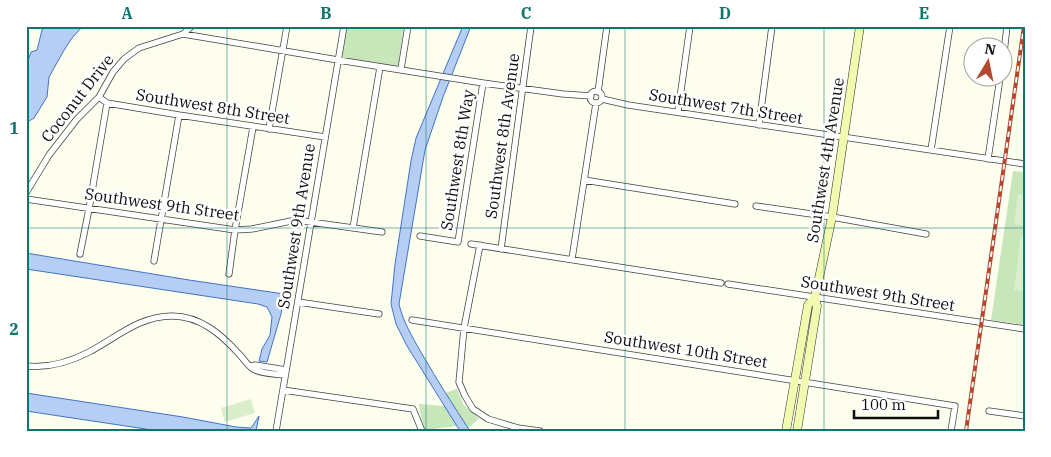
<svg xmlns="http://www.w3.org/2000/svg" width="1051" height="457" viewBox="0 0 1051 457" font-family="'IBM Plex Serif',serif">
	<style>
		.green { fill: #c7e7ba }
		.pitch { fill: #daeecc }
		.water { fill: #b6cef3; stroke: #4273c5 }
		.lines { fill: none; stroke-linecap: round; stroke-linejoin: round }
		.street-casing { stroke: #414141; stroke-width: 7 }
		.secondary-casing { stroke: #303030; stroke-width: 9 }
		.street { stroke: #fff; stroke-width: 5.5 }
		.secondary { stroke: #f1faae; stroke-width: 8 }
		.rail-casing { stroke: #b6462d; stroke-width: 4 }
		.rail { stroke: #fff; stroke-width: 2; stroke-dasharray: 5.5; stroke-linecap: butt }
		.grid { fill: none; stroke: #0f766e; stroke-width: 1; stroke-opacity: 0.55 }
		.labels { text-anchor: middle; stroke-width: 5; stroke-linejoin: round; paint-order: stroke }
		.street-label { font-size: 16px; fill: #0e0e0e; stroke: #fff }
		.neatline { fill: none; stroke: #0f766e; stroke-width: 2 }
		.grid-label { font-size: 16px; text-anchor: middle; font-weight: bold; fill: #0f766e }
	</style>
	<rect width="100%" height="100%" fill="#fefeef"/>
	<path class="green" d="M 347,26 L 404,26 L 398,67 L 342,58 Z
		M 1013,171 L 1025,172 L 1025,325 L 991,320 Z
		M 457,389 L 463,404 L 479,419 L 468,428 L 445,393 Z
		M 419,404 L 445,406 L 457,426 L 425,430 L 421,418 Z"/>
	<path class="pitch" d="M 1018,194 L 1025,195 L 1025,226 L 1014,224 Z
		M 1021,236 L 1025,237 L 1025,291 L 1014,290 Z
		M 251,399 L 255,413 L 225,422 L 221,408 Z"/>
	<path class="water" d="M 43,26 L 83,26 L 72,38 L 63,52 L 49,77 L 47,97 L 34,118 L 26,123 L 26,66 L 31,52 L 37,50 Z
		M 463,26 L 471,26 L 443,97 L 425,150 L 399,304 C 403,322 413,338 422,354 C 437,380 453,405 470,431 L 460,431 L 407,346 L 396,324 L 391,304 L 395,264 L 411,161 L 416,138 Z
		M 26,253 L 189,280 L 284,294 L 281,314 L 267,362 L 259,361 L 262,349 L 270,335 L 272,317 L 267,307 L 258,304 L 26,269 Z
		M 26,393 L 183,417 L 236,427 L 251,428 L 259,416 L 256,431 L 159,431 L 26,411 Z"/>
	<g class="lines">
		<g class="street-casing">
			<path id="street" d="M 183,34 L 338,60 L 483,83 L 563,94 L 591,96
				M 1004,53 L 1007,26
				M 401,69 L 408,26
				M590 97a6 6 0 1 1 12 0a6 6 0 1 1-12 0Z
				M 598,92 L 607,26
				M 99,97 L 107,103 L 179,115 L 325,137
				M 602,99 L 628,105 L 1025,164
				M 678,112 L 690,26
				M 759,125 L 772,26
				M 269,129 L 287,26
				M 931,150 L 950,26
				M 988,159 L 1000,78
				M 584,180 L 735,204
				M 26,193 L 49,155 L 77,119 L 99,97 L 113,72 L 124,59 L 139,48 L 183,34 L 192,26
				M 26,199 L 235,230 L 252,229 L 296,220 L 382,232
				M 756,206 L 832,217 L 926,234
				M 353,228 L 380,67
				M 420,236 L 458,242 L 483,83
				M 471,244 L 721,283
				M 480,245 L 464,328 L 459,382 L 465,396 L 473,409 L 488,419 L 518,428 L 540,431
				M 501,249 L 531,26
				M 80,254 L 89,209 L 107,103
				M 572,259 L 596,103
				M 154,261 L 179,115
				M 229,274 L 235,230 L 253,127
				M 728,284 L 1025,329
				M 298,302 L 379,314
				M 412,320 L 955,406 L 951,431
				M 26,366 C 48,368 70,362 89,352 C 116,338 139,316 172,316 C 200,316 221,334 239,354 C 244,359 249,368 255,370 C 264,374 276,374 285,375
				M 250,366 L 255,365 L 286,370
				M 283,390 L 413,409 L 422,431
				M 989,411 L 1025,416
				M 276,431 L 344,26"/>
		</g>
		<g class="secondary-casing">
			<path id="secondary" d="M 786,431 L 808,305 L 815,297
				M 797,431 L 817,306 L 815,297 L 832,217 L 860,26"/>
		</g>
		<use href="#street" class="street"/>
		<use href="#secondary" class="secondary"/>
		<g class="rail-casing">
			<path id="rail" d="M 966,431 L 1024,26"/>
		</g>
		<use href="#rail" class="rail"/>
	</g>
	<path class="grid" d="M 227,26 L 227,431M 426,26 L 426,431M 625,26 L 625,431M 824,26 L 824,431M 26,228 L 1025,228"/>
	<g class="labels">
		<g class="street-label">
			<text transform="translate(77 98) rotate(-52)" y="6">Coconut Drive</text>
			<text transform="translate(213 106) rotate(9)" y="6">Southwest 8th Street</text>
			<text transform="translate(726 106) rotate(9)" y="6">Southwest 7th Street</text>
			<text transform="translate(502 136) rotate(-82)" y="6">Southwest 8th Avenue</text>
			<text transform="translate(457 160) rotate(-81)" y="6">Southwest 8th Way</text>
			<text transform="translate(825 160) rotate(-81)" y="6">Southwest 4th Avenue</text>
			<text transform="translate(162 204) rotate(8)" y="6">Southwest 9th Street</text>
			<text transform="translate(296 226) rotate(-81)" y="6">Southwest 9th Avenue</text>
			<text transform="translate(878 293) rotate(9)" y="6">Southwest 9th Street</text>
			<text transform="translate(686 349) rotate(9)" y="6">Southwest 10th Street</text>
		</g>
	</g>
	<rect width="1051" height="457" fill="none" stroke="#ffffff" stroke-width="55"/>
	<g transform="translate(988 62) rotate(10)"><circle r="24" fill="#ffffff" stroke="#9f9f9f"/>
	<path d="M0-4L9 19L0 12L-9 19Z" fill="#b6462d"/>
	<text y="-8" font-size="14" font-weight="bold" text-anchor="middle" fill="#0e0e0e">N</text>
	</g>
	<path d="M854 410v8h84v-8" fill="none" stroke="#0e0e0e" stroke-width="2.5"/>
	<text x="861" y="410" font-size="15" fill="#0e0e0e" stroke="#ffffff" stroke-width="4" paint-order="stroke">100 m</text>
	<rect x="28" y="28" width="996" height="402" class="neatline"/>
	<g class="grid-label">
		<text x="127" y="19">A</text>
		<text x="326" y="19">B</text>
		<text x="526" y="19">C</text>
		<text x="725" y="19">D</text>
		<text x="924" y="19">E</text>
		<text x="14" y="134">1</text>
		<text x="14" y="335">2</text>
	</g>
</svg>
